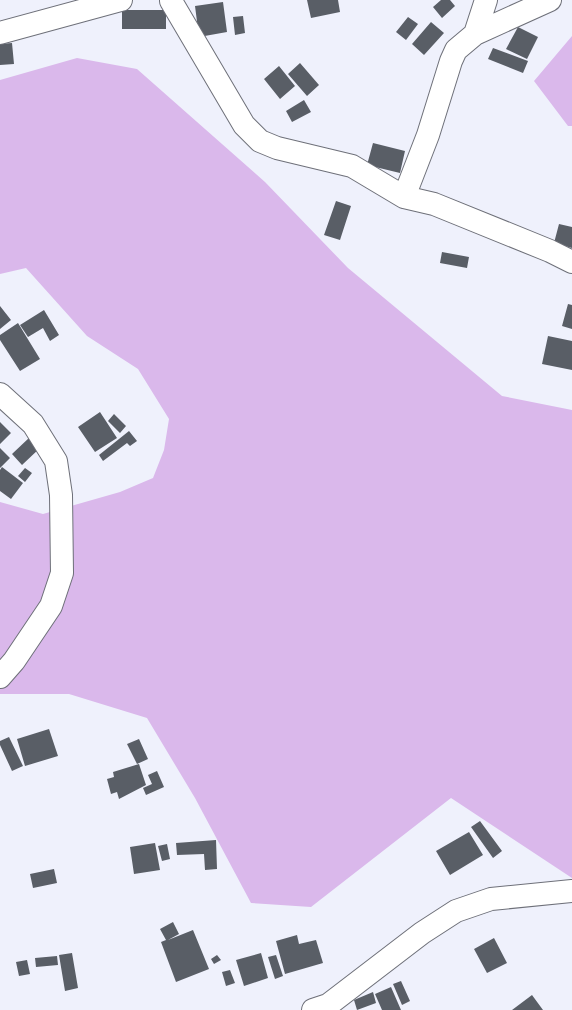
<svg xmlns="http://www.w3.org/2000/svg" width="572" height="1010" viewBox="0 0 572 1010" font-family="Poppins,sans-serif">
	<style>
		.green { fill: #dab8eb }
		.building { fill: #595e66 }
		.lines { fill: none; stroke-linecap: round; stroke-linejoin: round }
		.minor-casing { stroke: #6e7079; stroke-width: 24 }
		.minor { stroke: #fff; stroke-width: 22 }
	</style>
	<rect width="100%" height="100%" fill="#eff1fc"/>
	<path class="green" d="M 572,36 L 572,126 L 568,126 L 534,81 Z
		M 77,58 L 137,69 L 265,182 L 348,268 L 502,396 L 572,410 L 572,878 L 451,798 L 311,907 L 251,903 L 195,798 L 147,718 L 69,694 L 0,694 L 0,502 L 43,514 L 120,492 L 153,478 L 164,450 L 169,419 L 138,369 L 87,336 L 26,268 L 0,274 L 0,80 Z"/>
	<path class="building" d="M 307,0 L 338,0 L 340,12 L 311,18 Z
		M 441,0 L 450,0 L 455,6 L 442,18 L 433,7 Z
		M 223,2 L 227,32 L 199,37 L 195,6 Z
		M 122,10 L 166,10 L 166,29 L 122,29 Z
		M 243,16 L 245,33 L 235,35 L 233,17 Z
		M 408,17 L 418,24 L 406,40 L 396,32 Z
		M 431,22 L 444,33 L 424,55 L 412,44 Z
		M 518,27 L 538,37 L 527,59 L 506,49 Z
		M 12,43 L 14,64 L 0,65 L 0,44 Z
		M 493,48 L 528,61 L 523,73 L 488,59 Z
		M 300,63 L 319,85 L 307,96 L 288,74 Z
		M 279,66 L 295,86 L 280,99 L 264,79 Z
		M 304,100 L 311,112 L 292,122 L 286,111 Z
		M 373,143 L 405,151 L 400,173 L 367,165 Z
		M 336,201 L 351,206 L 340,240 L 324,235 Z
		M 559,224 L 572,227 L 572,248 L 554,243 Z
		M 442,252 L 469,257 L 467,268 L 440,263 Z
		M 568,304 L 572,305 L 572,329 L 562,326 Z
		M 0,306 L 11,320 L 0,329 Z
		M 44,310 L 59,335 L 50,341 L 43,328 L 28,337 L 20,325 Z
		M 18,323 L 40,359 L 20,371 L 0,340 L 0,335 Z
		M 548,336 L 572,341 L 572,370 L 542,364 Z
		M 100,412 L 117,438 L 95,452 L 78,427 Z
		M 114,414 L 126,426 L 120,433 L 108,421 Z
		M 0,422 L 11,433 L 0,444 Z
		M 129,431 L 137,441 L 130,446 L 127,443 L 103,461 L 99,455 Z
		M 30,437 L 40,448 L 22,465 L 12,454 Z
		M 0,448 L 10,458 L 0,468 Z
		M 2,467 L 23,483 L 11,499 L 0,491 L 0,470 Z
		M 25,468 L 32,473 L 25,482 L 18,476 Z
		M 49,729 L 58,756 L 25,766 L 17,739 Z
		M 9,737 L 23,766 L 12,771 L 0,745 L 0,741 Z
		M 139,739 L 148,759 L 137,764 L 127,744 Z
		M 139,764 L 146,785 L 119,799 L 117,792 L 111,794 L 107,779 L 114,777 L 113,772 Z
		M 157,771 L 164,787 L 146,795 L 143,788 L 152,784 L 148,775 Z
		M 480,821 L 502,851 L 493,858 L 471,827 Z
		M 469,832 L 483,855 L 450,875 L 436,851 Z
		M 216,840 L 217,869 L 205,870 L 204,854 L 177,855 L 176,843 Z
		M 155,843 L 160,870 L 134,874 L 130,847 Z
		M 167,844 L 170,859 L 162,861 L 158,846 Z
		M 54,869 L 57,883 L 33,888 L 30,874 Z
		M 173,922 L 179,934 L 168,940 L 193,930 L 209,969 L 176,982 L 161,942 L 166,940 L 160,929 Z
		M 297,935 L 299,944 L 316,940 L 323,963 L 285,974 L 276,941 Z
		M 494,938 L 507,963 L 487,973 L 474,949 Z
		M 72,953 L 78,988 L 65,991 L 59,955 Z
		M 261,953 L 268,978 L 244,986 L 236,960 Z
		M 217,955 L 221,960 L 214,964 L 211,959 Z
		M 276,955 L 283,976 L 275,979 L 268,957 Z
		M 57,956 L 58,965 L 36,967 L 35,958 Z
		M 27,960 L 30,974 L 19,976 L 16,962 Z
		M 230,970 L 235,983 L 226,986 L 222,972 Z
		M 401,981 L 410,1001 L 402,1005 L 393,984 Z
		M 391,987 L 401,1010 L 382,1010 L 375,994 Z
		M 373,992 L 376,1003 L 357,1010 L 354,1000 Z
		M 532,995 L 543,1010 L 512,1010 Z"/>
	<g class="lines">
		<g class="minor-casing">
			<path id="minor" d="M 171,1 L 244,125 L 260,141 L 277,148 L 352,166 L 404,197 L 434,204 L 550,251 L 572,262
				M 0,33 L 121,0
				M 475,34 L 550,0
				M 404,197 L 428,135 L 451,61 L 456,50 L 475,34 L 486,0
				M 0,394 L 33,424 L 56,461 L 61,495 L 62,573 L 51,606 L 14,661 L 0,677
				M 313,1010 L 328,1005 L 422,933 L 456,911 L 491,899 L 572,891"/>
		</g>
		<use href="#minor" class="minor"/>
	</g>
</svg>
